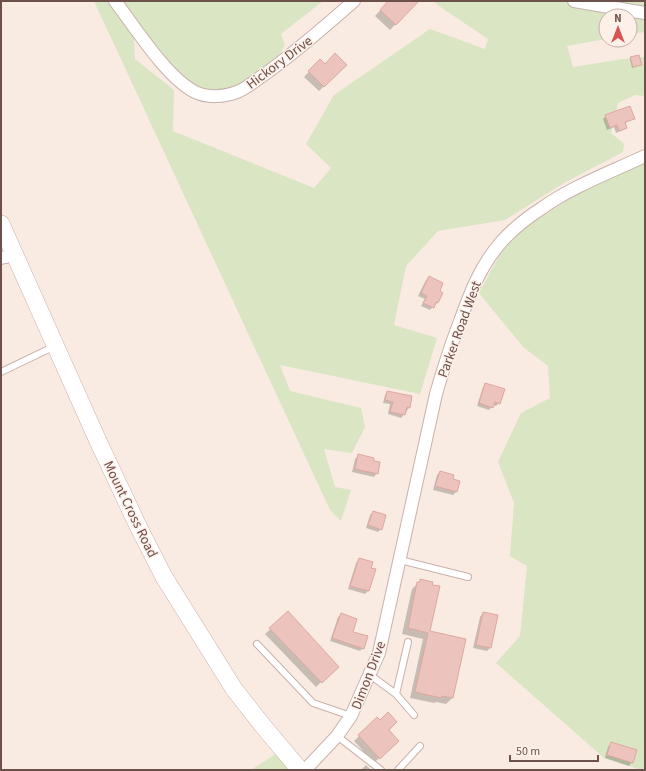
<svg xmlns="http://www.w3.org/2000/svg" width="646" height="771" viewBox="0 0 646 771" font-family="'Source Sans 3',sans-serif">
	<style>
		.green { fill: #d9e5c3 }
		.shadow { fill: #0003 }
		.building { fill: #ecc4bd; stroke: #dda89f }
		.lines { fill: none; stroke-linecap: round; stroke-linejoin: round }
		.service-casing { stroke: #c9b1aa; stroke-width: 8 }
		.minor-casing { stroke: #c9b1aa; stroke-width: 14 }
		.secondary-casing { stroke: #ceb2ab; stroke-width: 18 }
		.service { stroke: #fff; stroke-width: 6 }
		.minor { stroke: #fff; stroke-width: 12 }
		.secondary { stroke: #fff; stroke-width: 17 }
		.labels { text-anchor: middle; stroke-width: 3; stroke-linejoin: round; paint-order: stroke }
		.street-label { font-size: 14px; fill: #6e504b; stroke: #fdf0e8 }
	</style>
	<rect width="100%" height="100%" fill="#f9ebe2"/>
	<path class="green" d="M 94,1 L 108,1 L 134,37 L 135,59 L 174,90 L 173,131 L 314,188 L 331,168 L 306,144 L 334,95 L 430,29 L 485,49 L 488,39 L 439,6 L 434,1 L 645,1 L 645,32 L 630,34 L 630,16 L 606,16 L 606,39 L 567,46 L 573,67 L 623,59 L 645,57 L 645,96 L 635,95 L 618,103 L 611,133 L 624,144 L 623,152 L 564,183 L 505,220 L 438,231 L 406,266 L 394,325 L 437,338 L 420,394 L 280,365 L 290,391 L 361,408 L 365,427 L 352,453 L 324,449 L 335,487 L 351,490 L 341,521 L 330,510 Z
		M 121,1 L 323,1 L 281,34 L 285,45 L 276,60 L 240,88 L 209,92 L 191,87 L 169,66 Z
		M 645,161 L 645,770 L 641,770 L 604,758 L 496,663 L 520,636 L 527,566 L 510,556 L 514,503 L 498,462 L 521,413 L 550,398 L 548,366 L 523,347 L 479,293 L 503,249 L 529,225 L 576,195 Z
		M 279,752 L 295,770 L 251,770 Z"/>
	<path class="shadow" d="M 389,1 L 418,1 L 390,30 L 375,16 Z
		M 631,58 L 641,64 L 632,68 L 630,59 Z
		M 320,60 L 325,65 L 345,65 L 319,91 L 304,77 Z
		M 606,116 L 633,118 L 630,121 L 625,123 L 626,128 L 623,130 L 616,133 L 614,127 L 607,130 L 603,119 Z
		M 429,277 L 438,291 L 438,302 L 430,310 L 421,306 L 425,299 L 418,296 L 426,280 Z
		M 486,384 L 499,403 L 496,406 L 493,405 L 489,410 L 477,406 L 483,387 Z
		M 388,392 L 409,408 L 401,418 L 388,414 L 390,404 L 383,403 L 385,395 Z
		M 358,456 L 377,473 L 374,477 L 352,472 L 355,459 Z
		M 440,472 L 452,479 L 459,481 L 456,492 L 453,495 L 433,490 L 437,475 Z
		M 373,512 L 381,529 L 378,532 L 366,528 L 370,515 Z
		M 359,559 L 370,569 L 374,570 L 368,591 L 365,594 L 348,589 L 356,563 Z
		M 421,580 L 429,632 L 452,698 L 446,704 L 436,702 L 434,703 L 410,698 L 423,639 L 402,634 L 412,589 Z
		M 288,613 L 337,667 L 316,687 L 265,634 Z
		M 483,613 L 490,648 L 487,651 L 473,648 L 480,617 Z
		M 341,615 L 351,632 L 363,648 L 360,651 L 330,641 L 338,617 Z
		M 377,719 L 397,741 L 374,763 L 354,741 Z
		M 612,743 L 632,762 L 629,766 L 605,758 L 608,747 Z
		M 366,765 L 371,770 L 361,770 Z"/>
	<path class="building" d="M 388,1 L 419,1 L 396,25 L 380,10 Z
		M 335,53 L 347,65 L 324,87 L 308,71 L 320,59 L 325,64 Z
		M 639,55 L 642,65 L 633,67 L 630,57 Z
		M 630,106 L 635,119 L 625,122 L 627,128 L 619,131 L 617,125 L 610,128 L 605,115 Z
		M 429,276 L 443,283 L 440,291 L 443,293 L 438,303 L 436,302 L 434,308 L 423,303 L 427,296 L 421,293 Z
		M 485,383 L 505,389 L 500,404 L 495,402 L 493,408 L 479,403 Z
		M 387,391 L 412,396 L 410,408 L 407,407 L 405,415 L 390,412 L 393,402 L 385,400 Z
		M 358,454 L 374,458 L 374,461 L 380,462 L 378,474 L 355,469 Z
		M 440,471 L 454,475 L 453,479 L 460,481 L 457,492 L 435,486 Z
		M 373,511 L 386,515 L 382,530 L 368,525 Z
		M 359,558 L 373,562 L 371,568 L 376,569 L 369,591 L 350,586 Z
		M 420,579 L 433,582 L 432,585 L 440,586 L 430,631 L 466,639 L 453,698 L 442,696 L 441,698 L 415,692 L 428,633 L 408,628 L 417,582 L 420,582 Z
		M 288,611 L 339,667 L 322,683 L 269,628 Z
		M 483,612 L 498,615 L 491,648 L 476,645 Z
		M 341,613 L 357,619 L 353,632 L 368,636 L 364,649 L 332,638 Z
		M 388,712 L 397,722 L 389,730 L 399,741 L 380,759 L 358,735 L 377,717 L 380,720 Z
		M 611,742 L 637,750 L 633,763 L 607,755 Z"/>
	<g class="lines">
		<g class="service-casing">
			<path id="service" d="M 1,372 L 55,346
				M 400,560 L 468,577
				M 257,644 L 313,703 L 351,716
				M 370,675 L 396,694 L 414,715
				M 396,694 L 408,642
				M 337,736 L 381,770
				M 398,770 L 420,746"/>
		</g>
		<g class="minor-casing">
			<path id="minor" d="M 115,1 C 135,27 166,77 195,92 C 207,98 224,97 237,92 C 246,89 256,80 265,74 C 296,52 325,26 354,1
				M 574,1 L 645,13
				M 1,258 L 15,255
				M 305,770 L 337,736 L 351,716 L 379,653 L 436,394 C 443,370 450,347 459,324 C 470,293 480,266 502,241 C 514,228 528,217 542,208 C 573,186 611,172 645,156"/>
		</g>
		<g class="secondary-casing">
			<path id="secondary" d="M 1,224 L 98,441 L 139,528 L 164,577 L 234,689 L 263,726 L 300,770"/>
		</g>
		<use href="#service" class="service"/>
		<use href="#minor" class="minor"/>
		<use href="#secondary" class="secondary"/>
	</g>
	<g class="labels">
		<g class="street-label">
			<text transform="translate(279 62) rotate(-37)" y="5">Hickory Drive</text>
			<text transform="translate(459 329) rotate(-70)" y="5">Parker Road West</text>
			<text transform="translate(131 509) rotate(64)" y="5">Mount Cross Road</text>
			<text transform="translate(368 675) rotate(-69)" y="5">Dimon Drive</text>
		</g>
	</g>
	<rect width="646" height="771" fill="none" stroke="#6e504b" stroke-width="4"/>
	<g transform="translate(618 28)"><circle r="19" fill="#fdf0e8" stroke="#c4b0a9"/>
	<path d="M0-3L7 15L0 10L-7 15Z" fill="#d85354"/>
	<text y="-6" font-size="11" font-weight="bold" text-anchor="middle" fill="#6e504b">N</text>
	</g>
	<path d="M510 755v6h88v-6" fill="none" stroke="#6e504b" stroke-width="2"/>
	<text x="516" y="755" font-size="12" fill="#6e504b" stroke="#fdf0e8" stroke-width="3" paint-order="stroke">50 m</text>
</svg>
